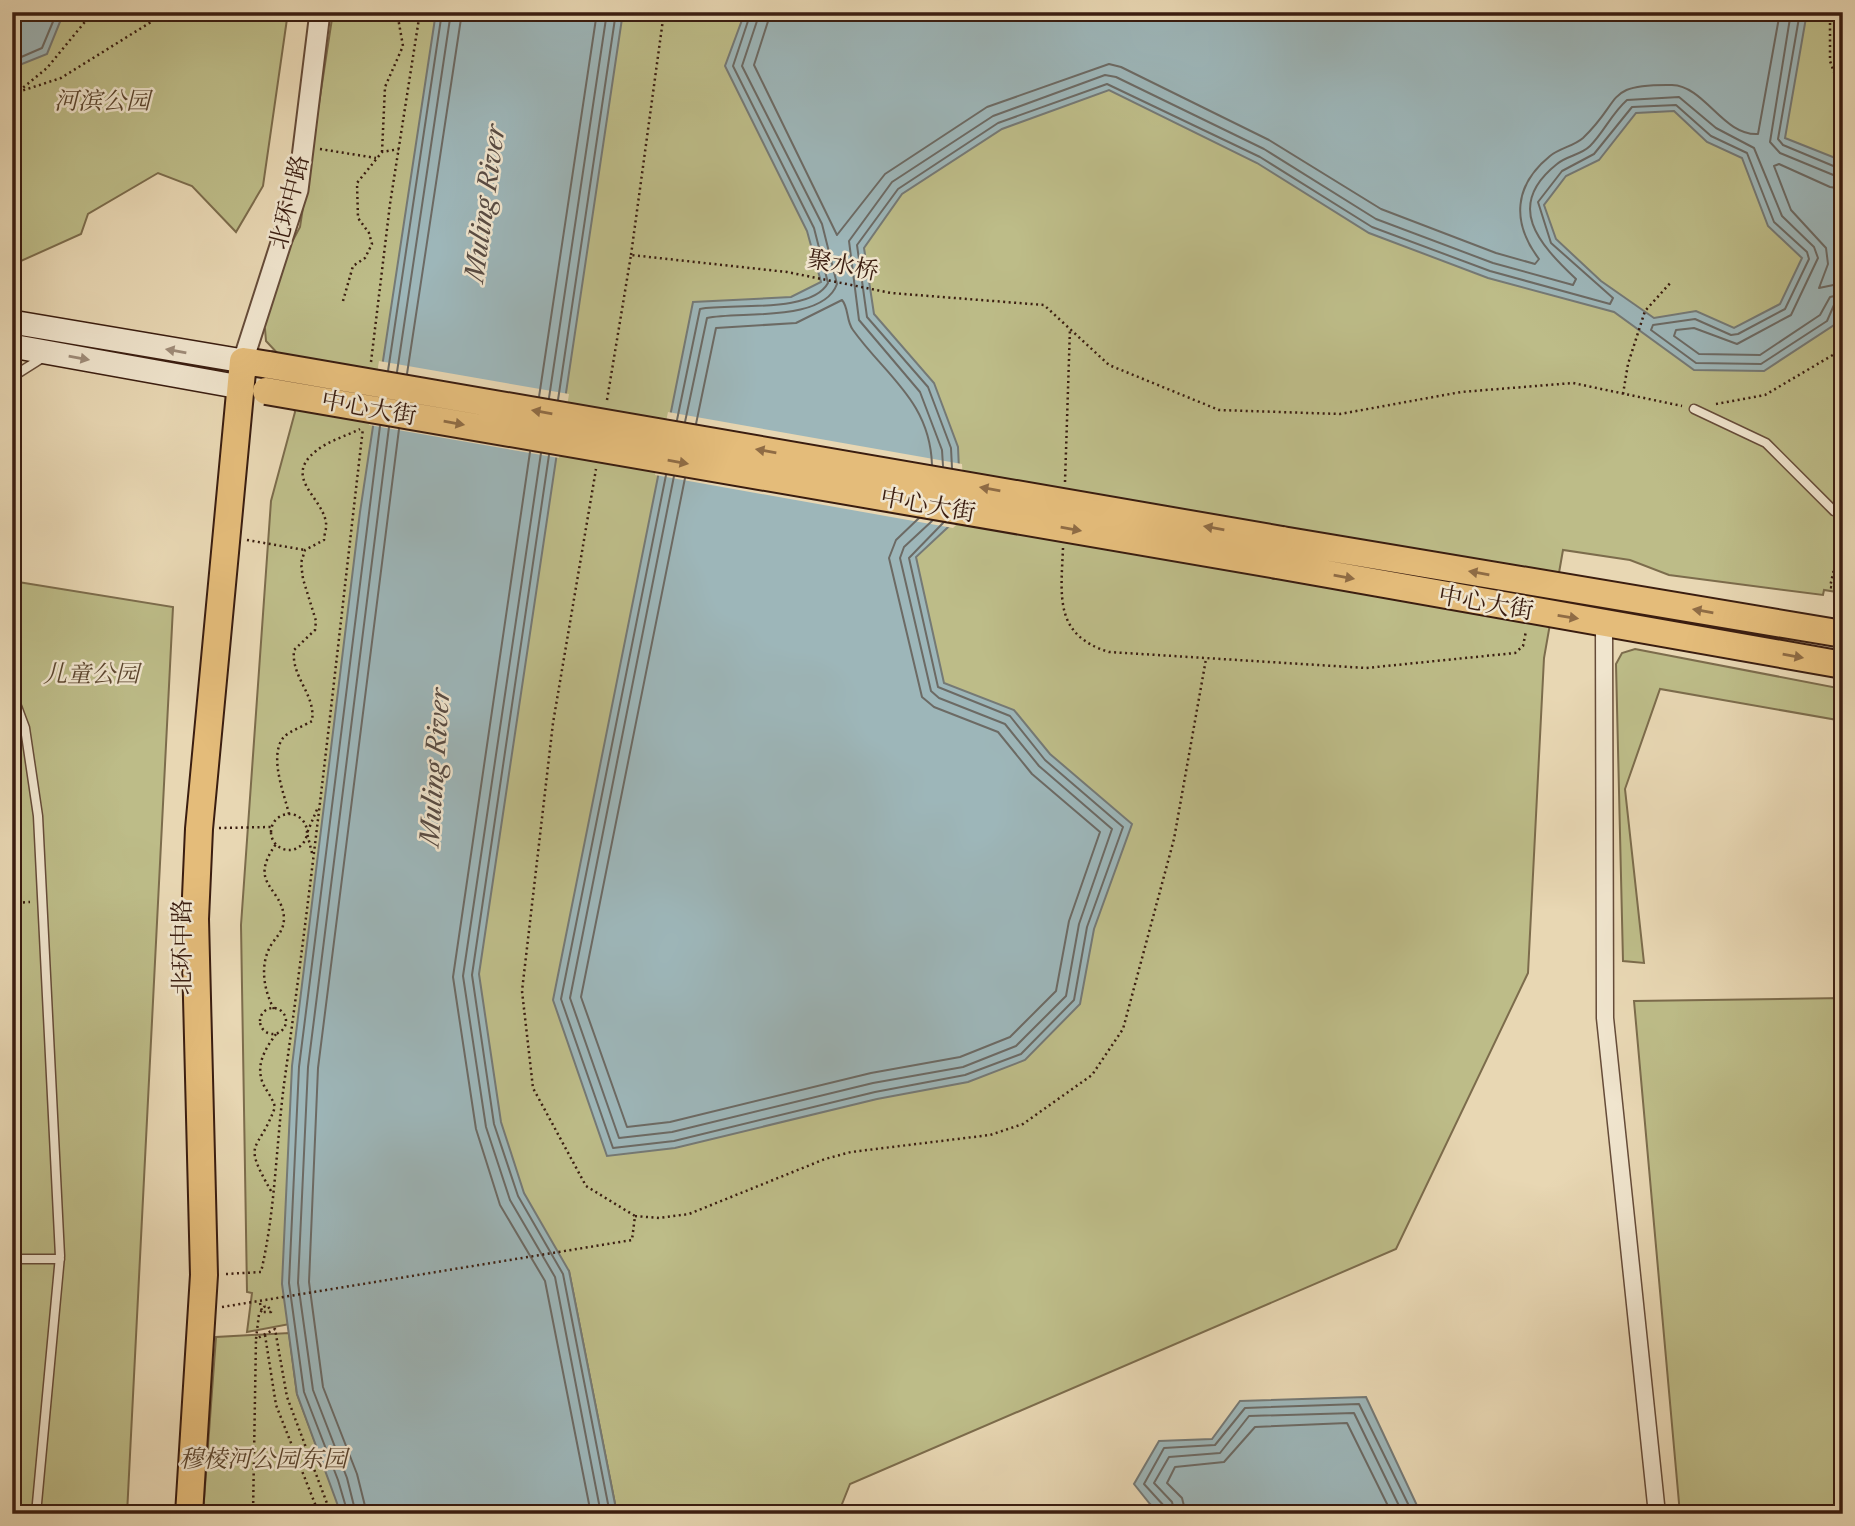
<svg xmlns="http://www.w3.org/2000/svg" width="1855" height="1526" viewBox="0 0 1855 1526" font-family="'Libre Caslon Text','Noto Serif SC',serif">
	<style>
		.green { fill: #bdbc88; stroke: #7c6c4c; stroke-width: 2 }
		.water { fill: #9db6b9; stroke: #757975; stroke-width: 2; fill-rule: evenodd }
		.pier { fill: #e8d7b3 }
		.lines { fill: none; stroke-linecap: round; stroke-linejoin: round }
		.shore { stroke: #6c6a64; stroke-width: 2 }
		.service-casing { stroke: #664c39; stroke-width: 11 }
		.minor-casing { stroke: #664c39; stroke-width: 19 }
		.tertiary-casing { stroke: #664c39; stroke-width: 23 }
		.secondary-casing { stroke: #3a1d10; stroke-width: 26 }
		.trunk-casing { stroke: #3a1d10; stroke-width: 30 }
		.path { stroke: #3a1d10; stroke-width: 2.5; stroke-dasharray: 2 3.5; stroke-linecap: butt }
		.service { stroke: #f0e5ce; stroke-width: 8 }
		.minor { stroke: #f0e5ce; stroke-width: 16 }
		.tertiary { stroke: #f0e5ce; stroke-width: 19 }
		.secondary { stroke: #f0e5ce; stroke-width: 23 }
		.trunk { stroke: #e4bc7a; stroke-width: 26 }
		.trunk-bridge-casing { stroke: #3a1d10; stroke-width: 30; stroke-linecap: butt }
		.path-bridge { stroke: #3a1d10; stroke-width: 2.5; stroke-dasharray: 2 3.5; stroke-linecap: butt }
		.trunk-bridge { stroke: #e4bc7a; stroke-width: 26 }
		.oneway { fill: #9e8b78 }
		.oneway2 { fill: #8f6c45 }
		.labels { text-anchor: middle; stroke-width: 5; stroke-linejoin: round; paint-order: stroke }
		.park-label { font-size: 24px; font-style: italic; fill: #5b452e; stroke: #f0e5ce }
		.street-label { font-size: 24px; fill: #3a1d10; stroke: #f0e5ce }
		.water-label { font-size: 26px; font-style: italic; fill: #584b43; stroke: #f0e5ce }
	</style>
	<rect width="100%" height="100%" fill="#e8d7b3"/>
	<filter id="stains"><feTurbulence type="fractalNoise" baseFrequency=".00286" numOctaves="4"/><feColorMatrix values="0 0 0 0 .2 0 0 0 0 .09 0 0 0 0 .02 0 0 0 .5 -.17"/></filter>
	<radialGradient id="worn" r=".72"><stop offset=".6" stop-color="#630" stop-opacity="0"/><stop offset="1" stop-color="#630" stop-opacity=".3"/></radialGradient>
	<path class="green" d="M 12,12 L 288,12 L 263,186 L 236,232 L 192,186 L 158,173 L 88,214 L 81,234 L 12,265 Z
		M 333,12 L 1843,12 L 1843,593 L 1824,590 L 1823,595 L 1669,575 L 1630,560 L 1563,550 L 1544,658 L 1528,973 L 1396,1249 L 850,1484 L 838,1514 L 617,1514 L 569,1271 L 247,1332 L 252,1293 L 247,1292 L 241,925 L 271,501 L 295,412 L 282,358 L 266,341 L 265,329 L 256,319 L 260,302 L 300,227 Z
		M 12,581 L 173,607 L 127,1514 L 12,1514 Z
		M 1635,649 L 1843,689 L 1843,721 L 1660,689 L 1625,789 L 1644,963 L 1623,961 L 1616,664 L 1622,653 Z
		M 1843,998 L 1843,1514 L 1680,1514 L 1634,1001 Z
		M 289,1333 L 297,1394 L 342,1514 L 203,1514 L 216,1337 Z"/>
	<path class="water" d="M 12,12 L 64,12 L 47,54 L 12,68 Z
		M 436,12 L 623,12 L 479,974 L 501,1122 L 524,1193 L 569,1271 L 617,1514 L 341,1514 L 297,1394 L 282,1284 L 292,1066 L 360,512 Z
		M 745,12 L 1807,12 L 1785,138 L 1838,159 L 1843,172 L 1843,301 L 1834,325 L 1764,371 L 1694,370 L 1614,312 L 1488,278 L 1369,233 L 1257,163 L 1109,90 L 1002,129 L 902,194 L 864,248 L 874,314 L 934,383 L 958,447 L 961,515 L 916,557 L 944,683 L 1014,710 L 1050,754 L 1132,824 L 1094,929 L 1080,1004 L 1025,1060 L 968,1082 L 877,1099 L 675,1148 L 607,1156 L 553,1000 L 693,302 L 791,297 L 821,282 L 807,231 L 725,66 ZM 1674,111 L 1707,142 L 1742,158 L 1768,226 L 1802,258 L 1780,304 L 1734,328 L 1696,311 L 1654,318 L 1601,281 L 1556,239 L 1544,205 L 1566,176 L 1599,160 L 1636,113 Z
		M 1366,1397 L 1421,1514 L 1163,1514 L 1150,1504 L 1134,1484 L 1159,1441 L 1212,1439 L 1240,1401 Z"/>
	<path class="pier" d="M 379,361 L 569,394 L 559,458 L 369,425 Z
		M 668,412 L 962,464 L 965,516 L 953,528 L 655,475 Z"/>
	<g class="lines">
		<path class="shore" d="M 771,12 L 754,65 L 837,235 L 885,174 L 987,107 L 1109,64 L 1121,67 L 1269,140 L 1381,209 L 1496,253 L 1535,264 L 1539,259 C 1511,222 1514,185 1550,156 C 1560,148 1574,146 1583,138 C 1624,99 1603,84 1672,85 C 1705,86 1723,136 1758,134 L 1780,12
			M 1791,12 L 1770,142 L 1780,153 L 1843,179
			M 1800,12 L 1778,139 L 1783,145 L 1843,170
			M 12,61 L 42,48 L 57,12
			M 1843,189 L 1830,187 L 1779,164 L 1774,166 L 1791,210 L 1826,248 L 1828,264 L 1819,288 L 1843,283
			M 388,371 L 442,12
			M 397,372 L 451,12
			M 407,374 L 462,12
			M 539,397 L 597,12
			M 549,398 L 607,12
			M 558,400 L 616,12
			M 677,420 L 700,309 C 731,303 811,314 828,283 L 814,228 L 733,66 L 751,12
			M 685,422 L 707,318 C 739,311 823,323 837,284 L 822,224 L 742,66 L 760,12
			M 696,424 L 716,328 L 796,323 L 842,300 C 849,308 846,321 853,330 C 885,375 930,401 932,465
			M 530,452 L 453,977 L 476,1129 L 500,1205 L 545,1281 L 591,1514
			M 541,453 L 463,976 L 486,1127 L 510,1200 L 555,1277 L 601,1514
			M 549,455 L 472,975 L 494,1124 L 518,1196 L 563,1274 L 610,1514
			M 943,466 L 942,450 L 920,392 L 859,320 L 849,241 L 892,182 L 993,116 L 1105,75 L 1116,77 L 1264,149 L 1376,219 L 1493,263 L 1573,285 L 1576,279 C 1539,244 1504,206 1557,164 C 1566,156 1581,155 1590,146 C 1604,132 1612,113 1627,100 L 1679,97 L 1716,128 L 1754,148 L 1782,216 L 1814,247 L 1818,258 L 1791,315 L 1737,344 L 1694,328 L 1676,330 L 1674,336 L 1699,354 L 1760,355 L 1820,315 L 1830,297 L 1843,294
			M 952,468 L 951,448 L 928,387 L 867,317 L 857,245 L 898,189 L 998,123 L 1107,84 L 1260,157 L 1372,227 L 1490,271 L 1610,304 L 1613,298 L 1551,243 L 1538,202 L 1562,171 L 1594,154 L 1632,107 L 1676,105 L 1711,136 L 1747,153 L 1774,222 L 1807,252 L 1809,259 L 1785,309 L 1738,334 L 1731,335 L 1695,319 L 1653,325 L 1651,330 L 1696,363 L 1761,364 L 1827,321 L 1834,305 L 1843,302
			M 666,475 L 561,999 L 613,1148 L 674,1141 L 875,1092 L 965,1075 L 1021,1054 L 1074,1000 L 1087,927 L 1123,827 L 1045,760 L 1010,716 L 938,687 L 909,558 L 943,523
			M 674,476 L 570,998 L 619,1138 L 672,1132 L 873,1083 L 963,1067 L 1016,1046 L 1066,996 L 1079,924 L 1112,829 L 1039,766 L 1005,724 L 939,698 L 931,691 L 900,558 L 904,547 L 932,521
			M 685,478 L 581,997 L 627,1127 L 670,1122 L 871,1073 L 960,1057 L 1010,1037 L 1056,991 L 1069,921 L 1100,832 L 1032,774 L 998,732 L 934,707 L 922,697 L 889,558 L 896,540 L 919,518
			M 348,1514 L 338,1480 L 304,1392 L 289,1283 L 299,1067 L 380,426
			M 356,1514 L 347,1478 L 313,1390 L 298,1283 L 308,1067 L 389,427
			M 367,1514 L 357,1474 L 323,1387 L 309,1282 L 318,1068 L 399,429
			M 1166,1514 L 1165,1507 L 1144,1484 L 1164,1448 L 1215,1445 L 1245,1408 L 1359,1404 L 1413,1514
			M 1175,1514 L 1172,1502 L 1154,1483 L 1169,1457 L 1220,1453 L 1249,1416 L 1354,1413 L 1403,1514
			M 1186,1514 L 1182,1498 L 1167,1483 L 1175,1467 L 1224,1462 L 1255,1427 L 1347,1423 L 1392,1514"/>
		<g class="service-casing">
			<path id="service" d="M 12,377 L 42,358
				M 1694,409 L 1766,443 L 1834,511 L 1843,515
				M 12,693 L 25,728 L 38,816 L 60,1256 L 36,1514
				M 12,1183 L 12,1269
				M 13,1259 L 60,1259"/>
		</g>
		<g class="minor-casing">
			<path id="minor" d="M 1604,623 L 1605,1018 L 1657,1514"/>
		</g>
		<g class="tertiary-casing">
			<path id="tertiary" d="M 243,361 L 298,190 L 320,12"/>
		</g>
		<g class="secondary-casing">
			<path id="secondary" d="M 12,322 L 243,361
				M 12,346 L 240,387"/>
		</g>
		<g class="trunk-casing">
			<path id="trunk" d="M 1282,540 L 1843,634
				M 1277,565 L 1843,665
				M 189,1514 L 204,1275 L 195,919 L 199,829 L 243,361 L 269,365"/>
		</g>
		<path class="path" d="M 1830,12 L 1830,61 L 1843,97
			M 12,79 L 16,78 L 19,109 L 12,140
			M 19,91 L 47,68 L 93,12
			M 18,92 L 61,78 L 151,22 L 158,12
			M 320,149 L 376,158
			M 382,152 L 385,87 L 403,46 L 397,12
			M 631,255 L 664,12
			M 343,301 L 353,266 L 365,258 L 372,244 L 369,233 L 358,218 L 357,183 L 382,152 L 399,149
			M 371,362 L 390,204 L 420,12
			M 1623,394 L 1628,364 L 1645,311 L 1672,281
			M 607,400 L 631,255 L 787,272 L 891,293 L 1044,305 L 1109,365 L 1219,410 L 1340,414 L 1461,392 L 1573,383 L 1682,406
			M 1716,404 L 1765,395 L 1843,349
			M 1065,482 L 1070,328
			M 247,540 L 305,550
			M 1063,548 C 1061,597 1054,635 1109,652 L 1366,668 L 1515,653 L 1523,646 L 1526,631
			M 1843,570 L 1834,569 L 1830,587 L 1843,590
			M 12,611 L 17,611 L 20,678 L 15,682
			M 289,814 C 284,793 269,757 283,738 C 289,731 304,726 312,721 C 316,694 291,678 294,650 L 315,630 L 316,621 L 303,579 L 301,563 L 305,550 L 324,540 C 324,535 327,528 326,523 C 323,497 282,478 316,451 C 328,441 346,436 360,429
			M271 832a18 18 0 1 1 36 0a18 18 0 1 1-36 0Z
			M 219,828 L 271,827
			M 312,853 L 307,833 L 318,807
			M 12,903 L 30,902
			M260 1021a13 13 0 1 1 26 0a13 13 0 1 1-26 0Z
			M 274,1009 C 263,989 259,962 273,942 C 279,934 284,929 284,918 C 282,886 247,885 276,844
			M 271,1191 C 241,1138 258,1155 275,1107 C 272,1096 265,1090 262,1081 C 256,1063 266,1048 276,1034
			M 635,1216 L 659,1218 L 689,1214 L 825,1159 L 851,1152 L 990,1135 L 1023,1124 L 1092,1075 L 1123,1029 L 1174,839 L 1206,659
			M 226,1274 L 261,1272 C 276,1208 276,1141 285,1077 C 315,861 338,644 363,428
			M 265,1306 L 259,1314 L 256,1339 L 275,1329 L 287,1397 L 331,1514
			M 222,1307 L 632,1240 L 635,1216 L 586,1186 L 533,1088 L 522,991 L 553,723 L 596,469
			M 265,1335 L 276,1405 L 319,1514
			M 253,1514 L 256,1339"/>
		<use href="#service" class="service"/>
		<use href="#minor" class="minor"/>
		<use href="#tertiary" class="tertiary"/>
		<use href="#secondary" class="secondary"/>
		<use href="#trunk" class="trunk"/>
		<g class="trunk-bridge-casing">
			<path id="trunk-bridge" d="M 269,365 L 1282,540
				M 266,391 L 1277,565"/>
		</g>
		<path class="path-bridge" d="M 260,1303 L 262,1312 L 271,1312 L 268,1306 L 265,1306"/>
		<use href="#trunk-bridge" class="trunk-bridge"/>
	</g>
	<defs><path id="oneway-solid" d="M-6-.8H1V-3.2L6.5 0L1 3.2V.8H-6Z" transform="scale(1.75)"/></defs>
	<g class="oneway">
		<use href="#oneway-solid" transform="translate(176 351) rotate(-170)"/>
		<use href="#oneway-solid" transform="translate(79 358) rotate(10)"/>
	</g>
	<g class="oneway2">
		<use href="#oneway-solid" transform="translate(542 412) rotate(-170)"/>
		<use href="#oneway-solid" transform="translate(454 423) rotate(10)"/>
		<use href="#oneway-solid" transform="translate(766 451) rotate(-170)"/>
		<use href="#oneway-solid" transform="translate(678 462) rotate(10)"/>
		<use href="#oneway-solid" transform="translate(990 489) rotate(-170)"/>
		<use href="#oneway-solid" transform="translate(1214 528) rotate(-170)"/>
		<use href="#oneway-solid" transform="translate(1071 529) rotate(10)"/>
		<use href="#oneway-solid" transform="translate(1479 573) rotate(-170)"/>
		<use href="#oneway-solid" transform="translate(1344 577) rotate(10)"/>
		<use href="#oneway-solid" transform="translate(1703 611) rotate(-170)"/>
		<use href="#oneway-solid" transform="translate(1568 617) rotate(9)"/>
		<use href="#oneway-solid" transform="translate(1793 656) rotate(10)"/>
	</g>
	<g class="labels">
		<g class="park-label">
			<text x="102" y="109">河滨公园</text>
			<text x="91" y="682">儿童公园</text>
			<text x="263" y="1467">穆棱河公园东园</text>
		</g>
		<g class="street-label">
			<text transform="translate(289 202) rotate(-76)" y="8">北环中路</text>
			<text transform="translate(843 265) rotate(11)" y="8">聚水桥</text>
			<text transform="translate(369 408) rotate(10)" y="8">中心大街</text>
			<text transform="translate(928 505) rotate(10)" y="8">中心大街</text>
			<text transform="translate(1486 603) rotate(10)" y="8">中心大街</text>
			<text transform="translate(182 947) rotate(-90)" y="8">北环中路</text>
		</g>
		<g class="water-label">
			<text transform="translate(485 203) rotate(-82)" y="9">Muling River</text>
			<text transform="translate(435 767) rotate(-86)" y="9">Muling River</text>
		</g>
	</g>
	<rect width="1855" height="1526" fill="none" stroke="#e8d7b3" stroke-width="42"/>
	<rect x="14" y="14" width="1827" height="1498" fill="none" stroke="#3a1d10" stroke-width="3.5"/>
	<rect x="21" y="21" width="1813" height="1484" fill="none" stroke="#3a1d10" stroke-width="2"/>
	<rect width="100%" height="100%" filter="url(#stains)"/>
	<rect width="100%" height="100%" fill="url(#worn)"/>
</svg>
